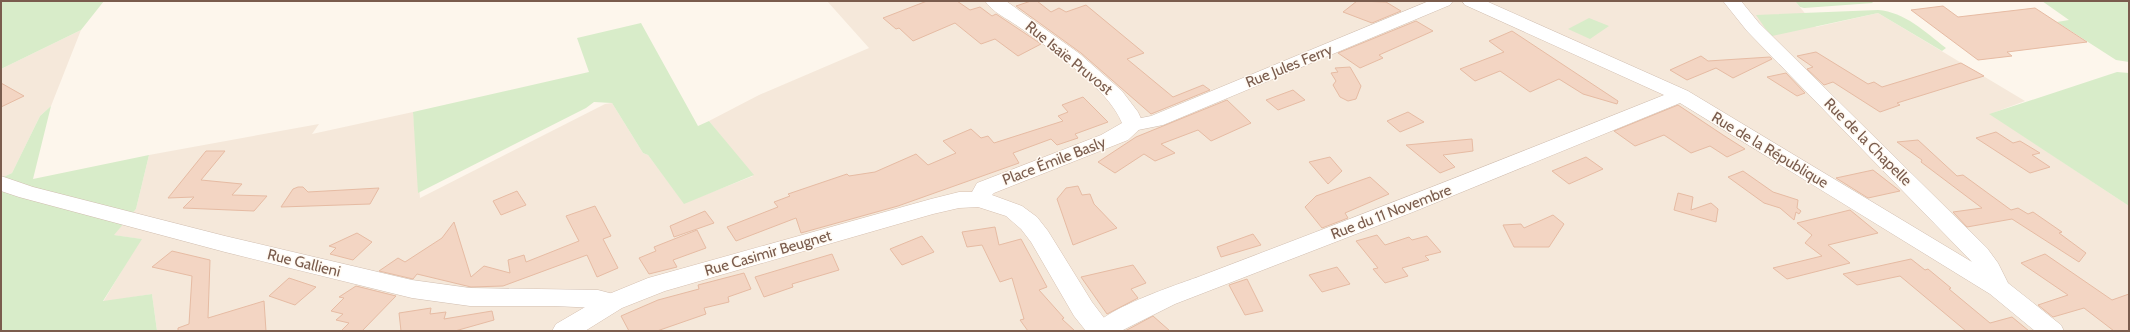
<svg xmlns="http://www.w3.org/2000/svg" width="2130" height="332" viewBox="0 0 2130 332" font-family="Cabin,sans-serif">
	<style>
		.residential { fill: #f5e8da }
		.green { fill: #d8ecc9 }
		.building { fill: #f3d5c3; stroke: #e6bba3 }
		.lines { fill: none; stroke-linecap: round; stroke-linejoin: round }
		.street-casing { stroke: #d1beb0; stroke-width: 1 }
		.secondary-casing { stroke: #d6c0b0; stroke-width: 1 }
		.street { fill: #fff; fill-rule: evenodd }
		.secondary { fill: #fff; fill-rule: evenodd }
		.labels { text-anchor: middle; stroke-width: 3; stroke-linejoin: round; paint-order: stroke }
		.street-label { font-size: 15px; fill: #7a5c4d; stroke: #fffaf3 }
	</style>
	<rect width="100%" height="100%" fill="#fdf6ec"/>
	<path class="residential" d="M 827,1 L 1795,1 L 1816,27 L 1878,13 L 2025,101 L 1990,114 L 2129,206 L 2129,331 L 157,331 L 152,294 L 103,302 L 141,239 L 113,235 L 136,209 L 149,155 L 319,124 L 312,134 L 413,112 L 420,198 L 605,104 L 612,103 L 643,153 L 648,155 L 684,203 L 753,176 L 709,121 L 759,95 L 869,48 Z
		M 81,30 L 51,106 L 40,116 L 12,173 L 1,178 L 1,69 Z"/>
	<path class="green" d="M 1,1 L 104,1 L 81,30 L 1,69 Z
		M 1795,1 L 1871,1 L 1873,3 L 1804,8 L 1800,7 Z
		M 2042,1 L 2129,1 L 2129,62 L 2116,60 L 2057,22 L 2069,20 Z
		M 1878,10 C 1905,12 1925,32 1946,48 L 1942,51 L 1878,13 L 1772,36 L 1765,28 L 1756,15 Z
		M 1589,18 L 1609,26 L 1590,39 L 1568,29 Z
		M 641,23 L 698,126 L 709,121 L 754,175 L 684,204 L 648,155 L 643,153 L 612,103 L 594,102 L 586,108 L 418,193 L 413,112 L 589,72 L 577,38 Z
		M 2117,72 L 2129,73 L 2129,206 L 1989,114 Z
		M 51,106 L 33,179 L 149,155 L 136,209 L 114,235 L 142,239 L 103,301 L 152,294 L 157,331 L 1,331 L 1,178 L 12,173 L 40,116 Z"/>
	<path class="building" d="M 927,1 L 957,1 L 970,10 L 980,7 L 992,16 L 996,14 L 1041,44 L 1018,56 L 995,39 L 981,44 L 955,23 L 913,41 L 899,28 L 896,29 L 883,18 Z
		M 1031,1 L 1037,1 L 1051,12 L 1059,8 L 1066,12 L 1086,5 L 1144,53 L 1127,59 L 1173,97 L 1203,85 L 1210,90 L 1151,114 L 1081,53 L 1016,6 Z
		M 1357,1 L 1386,2 L 1401,11 L 1372,23 L 1343,12 Z
		M 1943,6 L 1958,17 L 2035,8 L 2087,42 L 2007,52 L 2012,56 L 1978,60 L 1911,10 Z
		M 1416,21 L 1433,31 L 1379,55 L 1383,58 L 1360,68 L 1338,53 Z
		M 1512,31 L 1618,101 L 1617,104 L 1583,94 L 1559,79 L 1530,92 L 1500,71 L 1475,81 L 1460,69 L 1504,52 L 1489,41 Z
		M 1816,52 L 1868,84 L 1874,82 L 1882,87 L 1961,63 L 1984,76 L 1897,103 L 1900,105 L 1880,112 L 1833,82 L 1824,85 L 1807,69 L 1813,67 L 1797,56 Z
		M 1701,56 L 1708,61 L 1770,57 L 1772,59 L 1733,78 L 1716,68 L 1687,80 L 1670,70 Z
		M 1350,67 L 1361,86 L 1356,99 L 1348,101 L 1340,97 L 1333,85 L 1336,81 L 1331,73 L 1338,72 L 1335,68 Z
		M 1786,73 L 1805,93 L 1797,96 L 1767,77 Z
		M 1,83 L 24,96 L 1,107 Z
		M 1293,90 L 1305,100 L 1278,110 L 1266,100 Z
		M 1083,97 L 1108,122 L 1075,134 L 1078,138 L 1057,145 L 1051,139 L 1013,153 L 1019,163 L 898,206 L 801,233 L 796,218 L 736,241 L 727,227 L 778,207 L 774,202 L 790,196 L 788,194 L 847,174 L 849,176 L 875,172 L 916,154 L 928,165 L 956,153 L 943,141 L 971,129 L 981,138 L 988,136 L 994,143 L 1063,121 L 1058,116 L 1068,112 L 1062,105 Z
		M 1227,100 L 1251,123 L 1211,141 L 1198,130 L 1161,144 L 1175,153 L 1155,161 L 1144,154 L 1115,173 L 1098,162 L 1136,137 Z
		M 1678,105 L 1723,135 L 1745,149 L 1727,157 L 1710,146 L 1691,153 L 1664,135 L 1635,146 L 1614,131 Z
		M 1408,112 L 1424,122 L 1400,132 L 1387,121 Z
		M 1996,132 L 2013,143 L 2020,141 L 2040,153 L 2032,155 L 2050,167 L 2030,173 L 1976,138 Z
		M 1472,139 L 1473,151 L 1443,155 L 1455,167 L 1440,173 L 1406,145 Z
		M 1918,140 L 1957,176 L 1963,175 L 2011,210 L 2018,208 L 2028,214 L 2033,212 L 2062,232 L 2059,233 L 2086,253 L 2079,262 L 2012,219 L 1967,227 L 1953,212 L 1982,208 L 1921,162 L 1922,160 L 1897,142 Z
		M 206,151 L 225,151 L 201,180 L 242,184 L 232,195 L 267,196 L 254,211 L 183,208 L 194,197 L 168,198 Z
		M 1330,157 L 1342,171 L 1328,184 L 1309,162 Z
		M 1586,157 L 1603,169 L 1569,184 L 1552,171 Z
		M 1873,170 L 1900,191 L 1868,198 L 1836,178 Z
		M 1743,171 L 1773,192 L 1798,200 L 1797,208 L 1801,211 L 1799,214 L 1796,212 L 1794,220 L 1780,208 L 1764,203 L 1728,177 Z
		M 1370,177 L 1389,194 L 1345,213 L 1348,218 L 1322,228 L 1305,207 L 1316,196 Z
		M 1078,186 L 1082,195 L 1090,194 L 1094,204 L 1117,228 L 1073,245 L 1057,199 L 1066,188 Z
		M 298,187 L 303,187 L 308,192 L 379,188 L 370,204 L 281,207 L 293,189 Z
		M 517,191 L 526,205 L 501,215 L 493,201 Z
		M 1678,193 L 1693,197 L 1691,210 L 1711,203 L 1718,209 L 1716,222 L 1674,210 Z
		M 595,206 L 611,236 L 603,239 L 618,268 L 597,277 L 587,255 L 503,286 L 471,287 L 417,274 L 413,279 L 379,271 L 398,258 L 405,262 L 442,238 L 454,222 L 471,277 L 484,266 L 510,273 L 508,260 L 524,255 L 526,262 L 579,241 L 566,216 Z
		M 1850,210 L 1878,233 L 1828,245 L 1850,263 L 1787,279 L 1773,268 L 1822,256 L 1805,243 L 1812,235 L 1797,223 Z
		M 705,211 L 714,223 L 674,237 L 670,226 Z
		M 1553,215 L 1564,224 L 1549,247 L 1514,247 L 1503,225 L 1521,224 L 1524,228 Z
		M 995,227 L 999,245 L 1021,239 L 1047,287 L 1039,290 L 1064,318 L 1062,319 L 1075,331 L 1028,331 L 1020,320 L 1024,319 L 1012,278 L 1000,282 L 982,245 L 967,247 L 962,232 Z
		M 697,230 L 706,248 L 673,260 L 677,267 L 649,274 L 639,258 L 656,251 L 654,247 Z
		M 357,233 L 372,242 L 353,260 L 330,254 L 336,248 L 329,246 Z
		M 1253,234 L 1261,245 L 1221,257 L 1217,247 Z
		M 1377,235 L 1385,245 L 1409,237 L 1412,240 L 1427,236 L 1441,252 L 1425,256 L 1429,260 L 1402,268 L 1408,276 L 1385,283 L 1373,269 L 1378,268 L 1356,241 Z
		M 922,236 L 934,252 L 902,265 L 890,249 Z
		M 172,251 L 210,260 L 208,318 L 264,301 L 266,331 L 178,331 L 178,328 L 189,324 L 192,276 L 152,267 Z
		M 832,254 L 839,270 L 792,284 L 793,287 L 764,297 L 755,277 Z
		M 2045,254 L 2112,300 L 2129,294 L 2129,331 L 2114,331 L 2084,308 L 2053,317 L 2038,305 L 2068,295 L 2021,263 Z
		M 1911,259 L 1925,270 L 1928,269 L 1951,288 L 1949,289 L 1990,323 L 2012,317 L 2029,331 L 1966,331 L 1900,276 L 1857,285 L 1843,274 Z
		M 1133,265 L 1146,283 L 1131,289 L 1138,298 L 1107,314 L 1081,277 Z
		M 1337,267 L 1350,284 L 1322,292 L 1309,275 Z
		M 744,273 L 751,289 L 728,297 L 729,302 L 704,308 L 706,314 L 657,331 L 629,331 L 621,316 L 658,300 L 699,289 L 698,285 Z
		M 289,278 L 316,287 L 295,305 L 269,296 Z
		M 1247,279 L 1263,311 L 1245,315 L 1229,285 Z
		M 356,286 L 396,296 L 362,331 L 341,331 L 349,323 L 336,320 L 343,314 L 331,311 L 344,298 L 339,297 Z
		M 431,308 L 430,314 L 446,312 L 444,319 L 492,311 L 494,320 L 455,331 L 401,331 L 399,313 Z
		M 1153,316 L 1170,331 L 1125,331 Z"/>
	<g class="lines">
		<g class="street-casing">
			<path id="street" d="M 1429,1 L 1453,1 L 1450,5 L 1163,125 L 1133,131 L 1126,129 L 1123,125 L 1126,121 L 1151,116 Z
				M 1462,1 L 1486,1 L 1688,91 L 1972,262 L 1747,31 L 1723,1 L 1741,1 L 1759,23 L 1987,248 L 1998,263 L 2008,283 L 2061,325 L 2064,331 L 2035,331 L 1990,294 L 1680,103 L 1413,212 L 1175,304 L 1121,331 L 1090,331 C 1101,310 1173,286 1198,277 C 1354,218 1509,157 1664,95 L 1465,5 Z
				M 1,176 L 33,187 L 225,236 L 412,280 L 470,288 L 598,290 L 621,296 L 625,302 L 621,308 L 613,311 L 598,308 L 554,306 L 470,306 L 412,298 L 225,252 L 19,197 L 1,191 Z"/>
		</g>
		<g class="secondary-casing">
			<path id="secondary" d="M 985,1 L 1006,1 L 1080,54 L 1122,91 L 1138,112 L 1144,125 L 1128,140 L 994,193 L 992,195 L 1022,206 L 1037,217 L 1048,231 L 1092,302 L 1114,331 L 1086,331 L 1074,316 L 1031,242 L 1021,229 L 1006,216 L 978,207 L 959,208 L 933,214 L 665,291 L 622,308 L 585,331 L 552,331 L 556,324 L 604,296 L 648,278 L 931,199 L 959,192 L 972,192 L 977,183 L 1101,135 L 1122,123 C 1108,88 1050,49 1019,27 C 1008,19 992,12 985,1 Z"/>
		</g>
		<use href="#street" class="street"/>
		<use href="#secondary" class="secondary"/>
	</g>
	<g class="labels">
		<g class="street-label">
			<text transform="translate(1069 58) rotate(39)" y="5">Rue Isaïe Pruvost</text>
			<text transform="translate(1289 66) rotate(-22)" y="5">Rue Jules Ferry</text>
			<text transform="translate(1868 142) rotate(45)" y="5">Rue de la Chapelle</text>
			<text transform="translate(1770 150) rotate(31)" y="5">Rue de la République</text>
			<text transform="translate(1054 161) rotate(-21)" y="5">Place Émile Basly</text>
			<text transform="translate(1391 212) rotate(-21)" y="5">Rue du 11 Novembre</text>
			<text transform="translate(768 253) rotate(-16)" y="5">Rue Casimir Beugnet</text>
			<text transform="translate(304 263) rotate(14)" y="5">Rue Gallieni</text>
		</g>
	</g>
	<rect width="2130" height="332" fill="none" stroke="#7a5c4d" stroke-width="4"/>
</svg>
